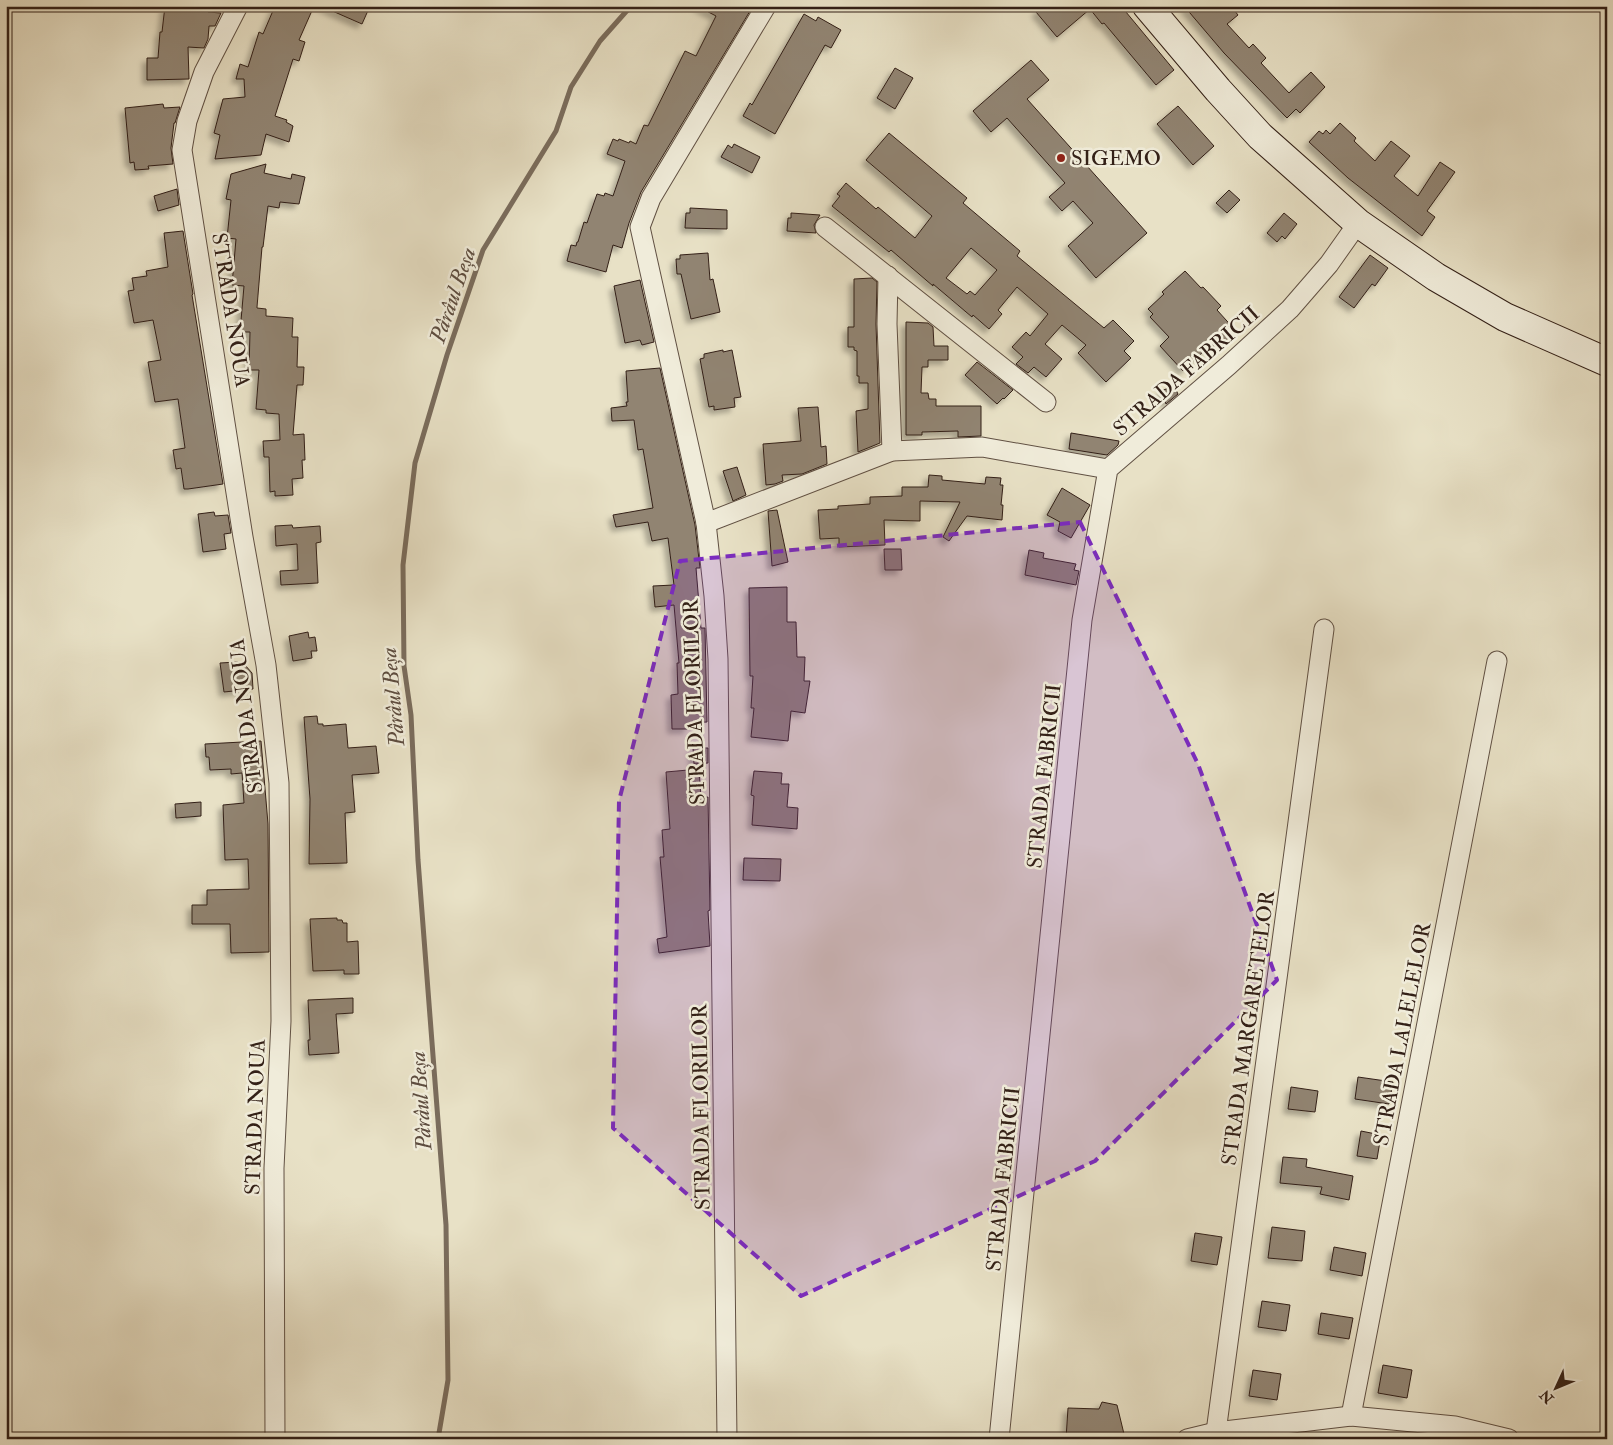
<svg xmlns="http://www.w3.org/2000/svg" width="1613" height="1445" font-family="'IM FELL Double Pica',serif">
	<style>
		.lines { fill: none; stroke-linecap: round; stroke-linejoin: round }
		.stream { stroke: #7a6c5c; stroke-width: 5 }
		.building { fill: #918472; stroke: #332017; fill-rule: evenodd; filter: url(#shadow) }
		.minor-casing { stroke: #605043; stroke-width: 21 }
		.secondary-casing { stroke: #332017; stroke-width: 30 }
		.minor { stroke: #f0ecda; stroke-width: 19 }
		.secondary { stroke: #f0ecda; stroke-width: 28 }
		.marked { fill: #7b2cbf; fill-opacity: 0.2; stroke: #7b2cbf; stroke-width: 4; stroke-dasharray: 10 6; stroke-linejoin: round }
		.poi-dot { fill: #8f2418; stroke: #f0ecda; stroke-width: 2 }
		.labels { text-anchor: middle; stroke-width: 5; stroke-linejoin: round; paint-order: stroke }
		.poi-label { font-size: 21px; fill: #332017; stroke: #f0ecda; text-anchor: start }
		.street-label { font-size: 21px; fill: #332017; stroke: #f0ecda }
		.water-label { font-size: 22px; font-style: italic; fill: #5d4c3f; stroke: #f0ecda }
	</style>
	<defs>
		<filter id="shadow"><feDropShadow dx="-4.5" dy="4.5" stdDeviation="2.5" flood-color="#0004"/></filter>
	</defs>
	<rect width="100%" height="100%" fill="#e8e1c6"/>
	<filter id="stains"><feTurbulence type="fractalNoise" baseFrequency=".004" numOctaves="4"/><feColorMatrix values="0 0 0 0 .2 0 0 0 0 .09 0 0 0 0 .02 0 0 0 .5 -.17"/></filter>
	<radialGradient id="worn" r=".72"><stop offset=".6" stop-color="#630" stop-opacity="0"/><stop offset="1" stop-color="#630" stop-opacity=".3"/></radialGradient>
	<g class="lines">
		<polyline class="stream" points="438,1439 448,1380 446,1225 418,860 411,715 404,666 403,565 415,463 447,355 483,250 556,131 571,87 600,41 631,6"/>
	</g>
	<g class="building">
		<polygon points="165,6 209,8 208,12 221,13 215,26 209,26 208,39 204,48 188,47 189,79 147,80 147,58 158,58 160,32 162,32"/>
		<polygon points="275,6 314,6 299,40 305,42 299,61 293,59 275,116 287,120 286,122 293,126 289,142 266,134 261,155 215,159 220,135 214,133 223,99 245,97 244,79 236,79 240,64 248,67 259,32 263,34"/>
		<polygon points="321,6 370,6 362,24"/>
		<polygon points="697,6 753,6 641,192 629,223 622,248 613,245 606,272 567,261 571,245 576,246 577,242 578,242 584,222 587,223 597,194 604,196 605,193 613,196 625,161 607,154 613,139 618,141 619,139 629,143 630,141 636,144 644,125 648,126 685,51 696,56 716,16"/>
		<polygon points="1043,6 1121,6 1174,70 1156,85 1104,23 1102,24 1090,9 1057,37 1036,12"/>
		<polygon points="1184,6 1231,6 1238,15 1227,24 1249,48 1253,44 1266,58 1261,63 1289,93 1311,72 1325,87 1300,113 1296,109 1287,118 1224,53"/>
		<polygon points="804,14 816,21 818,17 841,30 831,48 825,45 775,134 743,116 750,103 752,105"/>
		<polygon points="1031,60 1049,80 1027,99 1147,233 1096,278 1068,246 1093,223 1073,201 1062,211 1049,197 1065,183 1007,118 991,132 973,111"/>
		<polygon points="895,68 913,78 895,109 877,98"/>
		<polygon points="163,104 164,108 180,107 175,123 174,123 171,148 173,164 148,166 149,169 135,170 134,162 130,163 125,108"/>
		<polygon points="1178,106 1214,146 1193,165 1157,124"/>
		<polygon points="1340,123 1356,138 1354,141 1375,161 1391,141 1410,156 1394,176 1418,196 1440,162 1455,172 1427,211 1435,217 1422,236 1348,178 1309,142 1319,131 1323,134 1326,130 1330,134"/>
		<path d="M889,133l78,65 -4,5 57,48 -3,5 87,72 9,-8 21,21 -10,10 7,7 -25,24 -28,-29 8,-8 -24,-20 -17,19 17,15 -16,18 -12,-10 -6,6 -12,-9 7,-7 -11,-10 14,-15 4,4 18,-22 -31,-27 -19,23 4,4 -13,15 -16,-14 -1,2 -39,-33v2l-42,-36 -2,2 -57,-46 8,-10 -3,-2 9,-11 30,26 2,-2 37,31 17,-22 -66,-56zM971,248l26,22 -22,25 -5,-4 -3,3 -21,-16z"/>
		<polygon points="734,144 760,157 752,173 721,157 728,145 732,148"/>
		<polygon points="266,164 264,173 291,179 292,174 305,177 299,204 280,202 279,208 268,206 263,247 262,247 257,307 257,308 266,309 266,316 293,318 292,337 298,337 297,367 304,367 303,385 297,385 293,435 304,434 305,460 302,460 303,478 292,479 293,495 275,496 275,491 270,492 269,457 264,457 263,441 280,440 279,414 266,413 266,410 256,409 259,370 249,370 250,332 240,332 244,286 232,285 236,239 227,238 231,200 226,199 231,174"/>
		<polygon points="177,189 179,205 158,211 154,196"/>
		<polygon points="1229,190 1240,200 1227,213 1216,203"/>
		<polygon points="690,208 727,210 727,229 685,228 686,213 690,213"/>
		<polygon points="791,213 820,215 814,225 816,233 787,231 788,218 791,218"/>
		<polygon points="1284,213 1297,224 1285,239 1282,236 1277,242 1267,233"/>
		<polygon points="183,231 193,294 192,295 223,484 188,489 184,489 181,468 176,469 173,450 185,448 178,399 155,402 148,362 161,360 153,320 134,323 128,291 134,290 132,278 147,276 146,271 168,267 164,233"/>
		<polygon points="708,253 710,280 713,279 720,312 691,319 681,274 677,274 676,259 680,259 680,255"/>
		<polygon points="1370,255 1388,268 1375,286 1372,284 1354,308 1339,297"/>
		<polygon points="1185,271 1201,288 1203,287 1221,306 1217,310 1236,331 1214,351 1209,346 1183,371 1160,346 1169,337 1150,317 1153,314 1148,309 1164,294 1162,292"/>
		<polygon points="872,278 877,282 876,324 880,443 858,452 856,411 868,409 868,383 859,383 859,376 857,376 857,351 854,350 854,347 848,347 848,327 854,327 854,279"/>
		<polygon points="640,280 654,342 642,345 640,340 625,343 614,286"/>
		<polygon points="906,322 928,323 933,327 934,346 948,346 948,360 928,360 928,367 922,367 921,393 928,393 929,399 936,399 936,406 981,406 981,436 958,437 958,431 922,432 922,435 906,435"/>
		<polygon points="723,350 723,352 732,350 741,397 734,398 735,407 714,410 714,406 709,407 700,359 704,358 704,354"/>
		<polygon points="977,362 1013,390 1004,399 1003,398 997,404 965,375"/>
		<polygon points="660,368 695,525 700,568 696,568 701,628 705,628 707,722 688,723 688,729 672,729 671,695 678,694 677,663 679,663 674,605 655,607 653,586 674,585 668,538 652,541 648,522 616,527 613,515 653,508 643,449 638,450 634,420 612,421 611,408 627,406 626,402 628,402 626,371"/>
		<polygon points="1174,386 1178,394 1166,404 1161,391"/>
		<polygon points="818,407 821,447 826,446 827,464 802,474 782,475 783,481 775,484 766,485 763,444 801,441 798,408"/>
		<polygon points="1071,433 1119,441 1118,445 1107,455 1069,449"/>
		<polygon points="737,467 746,495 733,501 723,471"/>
		<polygon points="929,475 942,476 942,480 985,484 986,477 1001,478 1000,485 1003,485 1001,505 1003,505 1002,520 967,516 949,541 943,537 960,502 920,501 920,521 884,520 885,545 839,547 839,538 820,539 818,510 838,509 838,506 870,504 870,497 902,496 902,487 928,487"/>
		<polygon points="1062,488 1090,505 1071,538 1058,531 1060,522 1047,515"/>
		<polygon points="777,510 788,562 772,566 768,511"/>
		<polygon points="214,512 215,516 228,515 231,533 224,534 226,549 203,552 198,514"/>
		<polygon points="292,525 293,528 320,526 321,542 316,543 318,583 281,585 280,571 298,570 297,544 276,546 275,526"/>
		<polygon points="884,549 901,549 902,570 885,570"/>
		<polygon points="1029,550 1044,553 1043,558 1076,564 1074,570 1079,571 1076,585 1025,575"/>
		<polygon points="787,587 787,622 796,622 797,657 805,657 804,681 810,681 805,713 791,711 788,741 751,737 754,708 751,708 753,676 750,676 749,588"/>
		<polygon points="308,632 309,638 315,637 317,651 311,651 312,658 293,661 289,636"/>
		<polygon points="237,662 245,665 252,673 253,689 224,692 220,663"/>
		<polygon points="317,716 318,724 323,724 323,726 346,724 348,748 376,746 379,773 352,775 355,812 345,813 347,863 309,864 310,799 304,717"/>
		<polygon points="261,741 268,824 269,952 231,953 230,924 192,924 192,905 207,905 207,890 249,889 248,859 225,860 223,805 244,803 242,773 231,774 231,769 210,770 209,757 206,757 205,744"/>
		<polygon points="693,748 708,748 708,763 694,764"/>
		<polygon points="699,769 701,798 708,797 710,910 708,911 710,946 659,953 657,939 667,937 660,857 664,857 662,830 670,829 666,772"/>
		<polygon points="754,771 782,773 781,784 789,784 787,807 798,808 797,829 752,825 754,796 751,795"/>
		<polygon points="201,802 201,816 176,818 175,804"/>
		<polygon points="744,858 781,859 780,881 743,880"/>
		<polygon points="337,918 337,920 342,920 343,923 347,923 347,942 358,941 359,974 344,974 344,970 313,971 310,919"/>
		<polygon points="353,998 353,1013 336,1014 339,1053 309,1055 308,1040 310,1040 308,1000"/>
		<polygon points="1358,1077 1393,1082 1389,1104 1355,1099"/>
		<polygon points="1291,1087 1318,1091 1315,1112 1288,1109"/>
		<polygon points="1361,1131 1381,1135 1377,1159 1357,1156"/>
		<polygon points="1283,1157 1307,1159 1306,1167 1353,1176 1349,1200 1320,1194 1322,1187 1280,1183"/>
		<polygon points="1272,1227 1305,1231 1302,1261 1268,1258"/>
		<polygon points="1195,1233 1222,1237 1217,1265 1191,1261"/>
		<polygon points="1334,1247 1366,1253 1362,1276 1330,1270"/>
		<polygon points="1262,1301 1290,1305 1286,1331 1258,1327"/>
		<polygon points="1321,1313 1353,1318 1349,1339 1318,1334"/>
		<polygon points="1383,1365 1412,1370 1407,1398 1378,1393"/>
		<polygon points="1253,1370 1281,1374 1277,1400 1249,1396"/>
		<polygon points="1102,1402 1117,1405 1124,1434 1105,1439 1066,1439 1068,1408 1099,1409"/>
	</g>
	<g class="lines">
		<g class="minor-casing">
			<g id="minor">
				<polyline points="238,6 204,72 187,121 182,150 243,537 266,665 279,783 281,1021 274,1168 275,1439"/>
				<polyline points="825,227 1046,402"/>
				<polyline points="888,276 887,324 892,451"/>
				<polyline points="706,523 892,451 982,447 1108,469"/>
				<polyline points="1351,1416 1497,661"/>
				<polyline points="1216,1432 1324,629"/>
				<polyline points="727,1439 718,659 714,596 706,523 640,227 651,198 766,6"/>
				<polyline points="999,1439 1082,620 1108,469 1229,365 1290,309 1329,264 1358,223"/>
				<polyline points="1187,1439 1216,1432 1351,1416 1455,1426 1509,1439"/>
			</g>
		</g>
		<g class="secondary-casing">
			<polyline id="secondary" points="1147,6 1218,90 1260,136 1358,223 1436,277 1505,317 1607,362"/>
		</g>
		<use href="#minor" class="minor"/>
		<use href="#secondary" class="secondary"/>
	</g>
	<path class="marked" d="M1080,522l118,242 79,216 -182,181 -294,135 -188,-168 6,-327 61,-240z"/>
	<circle class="poi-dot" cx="1061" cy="158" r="5"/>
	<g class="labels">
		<g class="poi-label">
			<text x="1071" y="165">SIGEMO</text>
		</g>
		<g class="street-label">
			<text transform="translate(231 310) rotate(81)" y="7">STRADA NOUA</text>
			<text transform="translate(1186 371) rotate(-41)" y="7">STRADA FABRICII</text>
			<text transform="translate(694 702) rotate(-92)" y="7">STRADA FLORILOR</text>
			<text transform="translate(246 716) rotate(-97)" y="7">STRADA NOUA</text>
			<text transform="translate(1044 776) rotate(-84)" y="7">STRADA FABRICII</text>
			<text transform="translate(1248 1028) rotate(-82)" y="7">STRADA MARGARETELOR</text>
			<text transform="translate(1402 1034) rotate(-79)" y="7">STRADA LALELELOR</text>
			<text transform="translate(701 1107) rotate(-91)" y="7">STRADA FLORILOR</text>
			<text transform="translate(255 1117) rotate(-88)" y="7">STRADA NOUA</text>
			<text transform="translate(1003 1179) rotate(-84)" y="7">STRADA FABRICII</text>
		</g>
		<g class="water-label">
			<text transform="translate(452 295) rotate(-71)" y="8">Pârâul Beșa</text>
			<text transform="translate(392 697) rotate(-95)" y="8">Pârâul Beșa</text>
			<text transform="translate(420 1101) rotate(-94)" y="8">Pârâul Beșa</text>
		</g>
	</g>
	<rect width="1613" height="1445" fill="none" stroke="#e8e1c6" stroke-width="25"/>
	<rect x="8" y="8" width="1598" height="1430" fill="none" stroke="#332017" stroke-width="2.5"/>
	<rect x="12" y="12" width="1588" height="1420" fill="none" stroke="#332017"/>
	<g transform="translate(1556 1388) rotate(226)" stroke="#f0ecda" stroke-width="4" paint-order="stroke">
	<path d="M0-4L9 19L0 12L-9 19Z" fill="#332017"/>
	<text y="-8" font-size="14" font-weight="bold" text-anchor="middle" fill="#332017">N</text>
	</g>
	<rect width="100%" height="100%" filter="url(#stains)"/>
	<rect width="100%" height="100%" fill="url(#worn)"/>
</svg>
